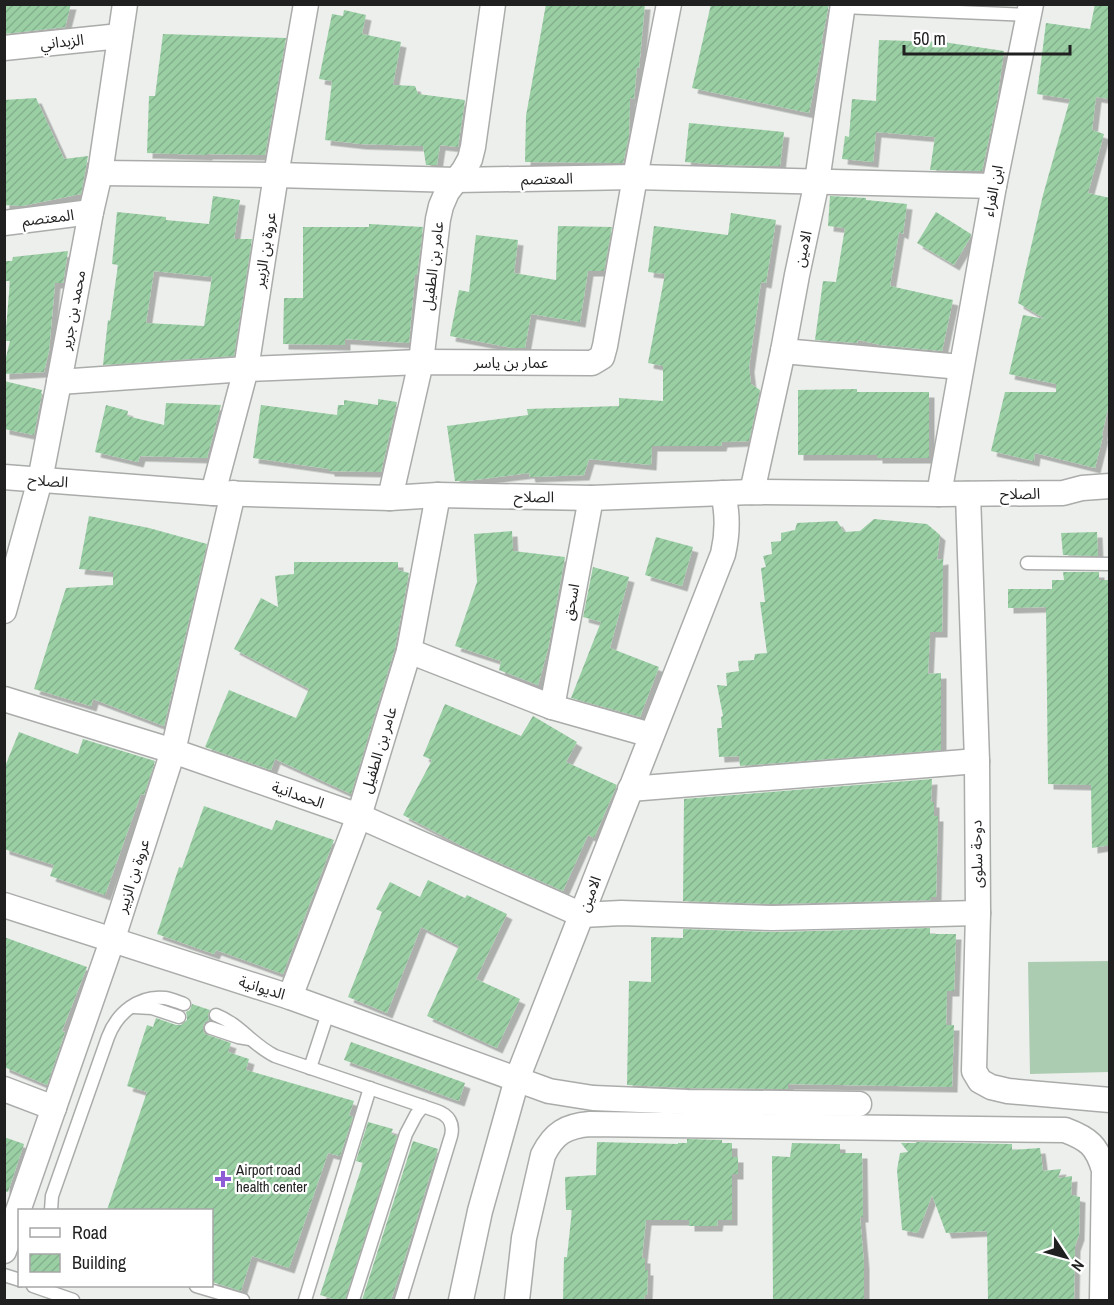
<svg xmlns="http://www.w3.org/2000/svg" width="1114" height="1305" font-family="'Archivo Narrow','Noto Sans Arabic',sans-serif">
	<style>
		.pitch { fill: #acccb1 }
		.building { fill: url(#building-hatch); fill-rule: evenodd; filter: url(#shadow) }
		.lines { fill: none; stroke-linecap: round; stroke-linejoin: round }
		.lane-casing { stroke: #aaacaa; stroke-width: 15 }
		.street-casing { stroke: #aaacaa; stroke-width: 27 }
		.lane { stroke: #fff; stroke-width: 12 }
		.street { stroke: #fff; stroke-width: 24 }
		.poi-dot { fill: #8e5dd6; stroke: #fff; stroke-width: 2 }
		.labels { text-anchor: middle; stroke-width: 4.5; stroke-linejoin: round; paint-order: stroke }
		.street-label { font-size: 15px; fill: #1f201f; stroke: #fff }
		.poi-label { font-size: 15px; fill: #1f201f; stroke: #fff; text-anchor: start }
	</style>
	<defs>
		<pattern id="building-hatch" width="6" height="6" patternUnits="userSpaceOnUse" patternTransform="scale(1.5)"><rect width="6" height="6" fill="#9acfa4"/><path d="M-1 1l2-2M0 6l6-6M5 7l2-2" fill="none" stroke="#84b18d"/></pattern>
		<filter id="shadow"><feDropShadow dx="5.5" dy="5.5" stdDeviation="0" flood-color="#0004"/></filter>
	</defs>
	<rect width="100%" height="100%" fill="#ecefec"/>
	<polygon class="pitch" points="1109,961 1109,1072 1030,1074 1028,962"/>
	<g class="building">
		<polygon points="4,4 71,4 65,27 4,34"/>
		<polygon points="546,4 645,4 639,68 637,67 634,99 630,98 629,136 623,163 525,162 526,116"/>
		<polygon points="711,4 829,4 821,44 823,44 822,48 809,113 692,88"/>
		<polygon points="1095,4 1110,4 1110,99 1096,97 1092,130 1104,134 1088,193 1110,198 1110,399 1102,435 1103,436 1095,468 1035,453 1034,461 991,451 1005,392 1056,392 1056,384 1009,374 1023,315 1045,319 1018,303 1043,195 1070,99 1037,94 1046,23 1090,29"/>
		<polygon points="344,10 366,15 362,34 401,42 393,85 415,86 418,94 465,100 458,147 440,145 437,165 426,165 423,146 361,144 325,140 332,81 319,79 332,14 343,16"/>
		<polygon points="163,34 286,38 265,155 207,154 207,155 147,153 149,96 155,96"/>
		<polygon points="879,40 943,42 1004,51 997,101 982,171 930,170 935,137 876,132 873,162 842,159 845,136 849,137 852,99 876,101"/>
		<polygon points="36,98 64,159 88,156 81,194 22,206 4,205 4,100"/>
		<polygon points="689,123 784,132 780,166 723,165 685,162"/>
		<path d="M213,196l27,4 -6,39h18l-18,117 -131,9 5,-45 2,1 8,-56 -6,-1 5,-52 49,5v3l43,4zM154,271l58,6 -8,49 -58,-3z"/>
		<polygon points="830,196 866,198 866,200 907,204 903,234 899,232 890,286 953,300 942,351 881,345 858,340 857,343 815,340 823,281 836,282 845,228 828,226"/>
		<polygon points="936,212 971,234 970,238 954,265 917,243"/>
		<polygon points="731,213 776,220 766,283 761,282 749,367 751,384 760,390 749,441 722,442 721,446 652,446 651,465 589,459 584,475 530,477 529,473 466,481 455,481 447,426 528,415 527,409 619,406 619,398 663,401 663,366 648,363 665,274 648,272 654,226 728,235"/>
		<polygon points="369,224 423,227 417,275 415,275 409,343 345,339 345,345 283,344 284,298 303,298 303,227 369,227"/>
		<polygon points="558,226 612,227 604,271 588,271 580,322 531,314 525,348 512,348 450,336 459,290 469,292 476,235 518,240 514,273 556,280"/>
		<polygon points="68,251 63,283 55,283 49,351 44,372 4,374 4,365 10,341 5,341 10,281 4,281 4,261 12,261 13,257"/>
		<polygon points="4,381 42,390 41,393 42,393 34,435 4,429"/>
		<polygon points="857,389 857,392 929,392 929,458 877,458 877,455 798,455 798,390"/>
		<polygon points="378,399 397,402 381,472 329,471 329,469 253,458 261,405 337,415 338,405 344,405 344,400 378,405"/>
		<polygon points="166,403 221,405 207,458 140,456 138,462 95,452 106,405 128,411 127,416 164,425"/>
		<polygon points="89,516 149,528 207,544 164,726 93,699 91,706 34,689 66,588 113,585 113,572 79,569"/>
		<polygon points="874,519 927,524 940,535 937,560 943,559 942,632 930,632 928,674 941,673 941,750 740,766 739,756 719,757 717,728 722,728 721,717 723,716 717,685 727,686 726,673 739,671 738,661 754,660 755,654 767,653 760,602 765,602 761,568 766,567 763,556 772,554 771,542 781,541 781,533 795,530 797,523 837,521 844,532 860,531"/>
		<polygon points="512,531 513,551 565,557 548,649 538,685 499,670 501,661 455,646 477,582 474,534"/>
		<polygon points="1097,532 1098,556 1063,555 1061,533"/>
		<polygon points="656,537 693,547 682,586 645,575"/>
		<polygon points="294,562 398,562 398,570 409,573 395,648 351,794 275,759 271,770 205,747 229,690 296,718 309,689 234,649 261,598 278,607 275,576 294,574"/>
		<polygon points="593,567 629,577 610,648 659,667 640,717 571,698 601,622 583,617"/>
		<polygon points="1063,572 1099,572 1099,580 1110,580 1110,845 1092,848 1091,785 1048,784 1046,607 1008,608 1008,589 1052,589 1052,580 1064,580"/>
		<polygon points="445,704 521,736 533,716 577,742 566,762 617,785 594,838 588,835 563,891 464,847 403,815 432,760 423,756"/>
		<polygon points="19,732 78,754 83,739 155,761 144,795 141,794 105,895 50,876 54,865 4,849 4,769"/>
		<polygon points="932,779 931,802 934,802 934,816 938,816 936,897 931,897 931,900 773,904 683,901 684,799"/>
		<polygon points="204,806 272,830 276,820 334,840 283,974 216,950 214,954 157,934 179,867 182,868"/>
		<polygon points="428,880 465,898 467,895 507,914 476,979 520,999 497,1048 427,1016 459,946 421,927 387,1013 348,997 382,912 376,909 390,882 420,897"/>
		<polygon points="930,928 930,934 956,934 954,991 947,991 946,1025 954,1025 952,1087 788,1084 788,1089 687,1088 627,1085 629,981 651,982 651,937 683,938 683,929 773,932"/>
		<polygon points="4,937 87,967 62,1031 65,1032 47,1085 4,1067"/>
		<polygon points="192,1004 210,1010 208,1015 209,1020 205,1022 203,1026 203,1030 205,1034 231,1043 228,1052 249,1059 246,1070 354,1101 349,1115 353,1117 340,1156 328,1153 289,1268 252,1256 241,1291 212,1282 212,1210 107,1210 147,1092 127,1086 147,1025 153,1027 156,1018 176,1025 181,1025 187,1020 187,1016 186,1012 190,1010"/>
		<polygon points="351,1042 465,1083 459,1101 344,1060"/>
		<polygon points="368,1122 393,1129 391,1134 397,1136 345,1300 337,1300 320,1295 363,1163 356,1161"/>
		<polygon points="4,1137 24,1144 8,1192 4,1191"/>
		<polygon points="687,1139 722,1140 722,1143 732,1143 732,1157 738,1157 738,1174 732,1174 732,1220 718,1220 717,1226 689,1226 689,1220 646,1220 642,1258 645,1258 645,1270 648,1270 647,1295 645,1295 644,1300 563,1300 564,1257 567,1257 572,1210 566,1210 565,1177 596,1175 597,1142 678,1144 678,1143 687,1143"/>
		<polygon points="413,1141 438,1149 404,1261 391,1300 362,1300"/>
		<polygon points="916,1142 1012,1144 1012,1150 1040,1148 1043,1171 1061,1169 1058,1178 1072,1176 1071,1195 1080,1197 1079,1235 1075,1246 1074,1300 988,1300 987,1231 946,1233 932,1195 918,1233 902,1230 897,1170 900,1153 908,1152 901,1143 916,1143"/>
		<polygon points="792,1143 840,1144 840,1153 862,1153 863,1217 860,1217 864,1264 864,1300 773,1300 772,1156 790,1157"/>
	</g>
	<g class="lines">
		<g class="lane-casing">
			<g id="lane">
				<polyline points="842,7 1029,15"/>
				<polyline points="1027,563 1110,564"/>
				<polyline points="134,1007 152,1008 179,1017"/>
				<path d="M216,1015c25,10 35,29 59,41l162,55c12,4 17,13 14,25l-50,164"/>
				<polyline points="211,1028 238,1037 250,1039"/>
				<polyline points="310,1068 329,1010"/>
				<path d="M51,1210l1,-14 56,-159c9,-24 31,-42 57,-39 6,1 13,4 19,6"/>
				<polyline points="4,1275 20,1280"/>
				<polyline points="33,1286 73,1300"/>
				<polyline points="196,1286 243,1300"/>
				<polyline points="305,1300 370,1088"/>
				<polyline points="353,1300 406,1134 416,1115 423,1106"/>
			</g>
		</g>
		<g class="street-casing">
			<g id="street">
				<polyline points="4,48 120,36"/>
				<polyline points="100,173 276,175 456,180 635,177 994,186"/>
				<polyline points="4,223 91,212"/>
				<polyline points="783,351 961,367"/>
				<polyline points="59,382 246,369 421,362 592,363 602,357 605,346 635,177 669,4"/>
				<polyline points="4,477 213,493 390,498 438,495 591,498 752,492 939,494 1063,493 1082,488 1110,486"/>
				<polyline points="752,492 783,351 797,275 817,181 843,4"/>
				<polyline points="213,493 246,369 276,175 306,4"/>
				<polyline points="939,494 994,186 1031,4"/>
				<polyline points="968,494 977,761 978,913 974,1071 980,1081 991,1087 1008,1091 1110,1100"/>
				<polyline points="390,498 421,362 438,219 441,206 447,192 464,170 470,159 473,147 493,4"/>
				<polyline points="4,611 40,480 59,382 91,212 100,173 125,4"/>
				<polyline points="409,651 552,707 651,735"/>
				<polyline points="4,699 173,751 359,816 582,915 621,913 773,918 978,913"/>
				<polyline points="552,707 591,498"/>
				<polyline points="630,789 977,761"/>
				<polyline points="4,905 290,997 549,1091 593,1098 687,1102 859,1104"/>
				<polyline points="290,997 359,816 409,651 438,495"/>
				<polyline points="4,1089 54,1108"/>
				<polyline points="4,1251 112,941 173,751 233,493"/>
				<path d="M461,1300l19,-89 37,-132 206,-525c5,-21 5,-40 0,-61"/>
				<path d="M517,1300l7,-62 19,-83c11,-22 23,-29 47,-31l475,6c24,9 32,16 39,40l-2,130"/>
			</g>
		</g>
		<use href="#lane" class="lane"/>
		<use href="#street" class="street"/>
	</g>
	<path class="poi-dot" d="M220 1170h6v6h6v6h-6v6h-6v-6h-6v-6h6z"/>
	<g class="labels">
		<g class="street-label">
			<text transform="translate(62 42) rotate(-6)" y="5">الزبداني</text>
			<text transform="translate(547 179) rotate(-1)" y="5">المعتصم</text>
			<text transform="translate(993 191) rotate(-79)" y="5">ابن الفراء</text>
			<text transform="translate(48 218) rotate(-7)" y="5">المعتصم</text>
			<text transform="translate(803 249) rotate(-78)" y="5">الامين</text>
			<text transform="translate(265 250) rotate(-81)" y="5">عروة بن الزبير</text>
			<text transform="translate(433 266) rotate(-83)" y="5">عامر بن الطفيل</text>
			<text transform="translate(73 310) rotate(-79)" y="5">محمد بن جرير</text>
			<text x="511" y="368">عمار بن ياسر</text>
			<text transform="translate(48 481) rotate(4)" y="5">الصلاح</text>
			<text transform="translate(1020 494) rotate(-1)" y="5">الصلاح</text>
			<text transform="translate(534 497) rotate(1)" y="5">الصلاح</text>
			<text transform="translate(571 602) rotate(-79)" y="5">اسحق</text>
			<text transform="translate(379 750) rotate(-73)" y="5">عامر بن الطفيل</text>
			<text transform="translate(298 795) rotate(19)" y="5">الحمدانية</text>
			<text transform="translate(977 854) rotate(-91)" y="5">دوحة سلوى</text>
			<text transform="translate(133 876) rotate(-72)" y="5">عروة بن الزبير</text>
			<text transform="translate(590 894) rotate(-69)" y="5">الامين</text>
			<text transform="translate(262 988) rotate(17)" y="5">الديوانية</text>
		</g>
		<g class="poi-label">
			<text x="236" y="1175">Airport road<tspan x="236" dy="17">health center</tspan></text>
		</g>
	</g>
	<rect width="1114" height="1305" fill="none" stroke="#1f201f" stroke-width="12"/>
	<rect x="18" y="1209" width="195" height="78" fill="#ffffff" stroke="#a5a6a5" stroke-width="1.5"/>
	<rect x="30" y="1228" width="30" height="9" fill="#ffffff" stroke="#a5a6a5" stroke-width="1.5"/>
	<text x="72" y="1239" font-size="18" fill="#1f201f">Road</text>
	<rect x="30" y="1254" width="30" height="18" fill="url(#building-hatch)" stroke="#a5a6a5" stroke-width="1.5"/>
	<text x="72" y="1269" font-size="18" fill="#1f201f">Building</text>
	<g transform="translate(1066 1257) rotate(126)" stroke="#ffffff" stroke-width="4.5" paint-order="stroke">
	<path d="M0-4.5L10 22L0 15L-10 22Z" fill="#1f201f"/>
	<text y="-9" font-size="16" font-weight="bold" text-anchor="middle" fill="#1f201f">N</text>
	</g>
	<path d="M904 45v9h166v-9" fill="none" stroke="#1f201f" stroke-width="3"/>
	<text x="913" y="45" font-size="18" fill="#1f201f" stroke="#ffffff" stroke-width="4.5" paint-order="stroke">50 m</text>
</svg>
